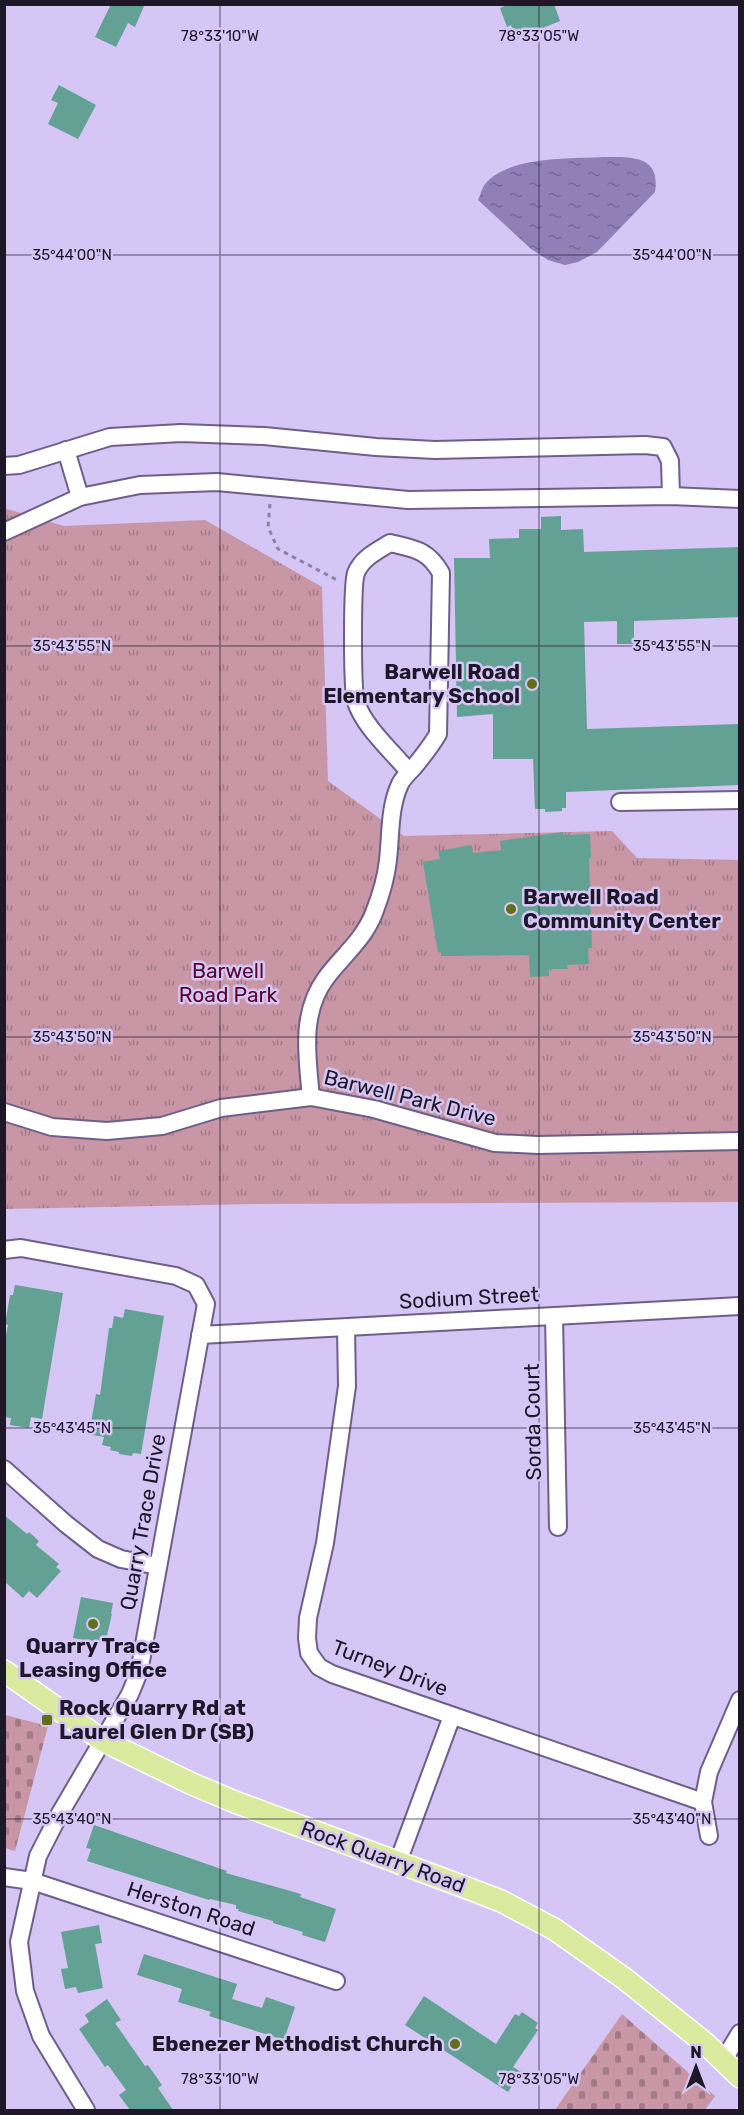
<svg xmlns="http://www.w3.org/2000/svg" width="744" height="2115" font-family="Rubik,sans-serif">
	<style>
		.grass { fill: url(#grass-tufts) }
		.cemetery { fill: url(#cemetery-stones) }
		.water { fill: url(#water-ripples) }
		.building { fill: #63a194 }
		.lines { fill: none; stroke-linecap: round; stroke-linejoin: round }
		.minor-casing { stroke: #6d5f89; stroke-width: 20 }
		.major-casing { stroke: #fff; stroke-width: 24 }
		.path { stroke: #8d81a5; stroke-width: 3; stroke-dasharray: 4.5 4.5; stroke-linecap: butt }
		.minor { stroke: #fff; stroke-width: 16 }
		.major { stroke: #daea9e; stroke-width: 21 }
		.ticks { fill: none; stroke: #1d1728; stroke-width: 1.5; stroke-opacity: 0.45 }
		.poi-dot { fill: #5f6f1a; stroke: #d5c6f6; stroke-width: 2 }
		.labels { text-anchor: middle; stroke-width: 5; stroke-linejoin: round; paint-order: stroke }
		.poi-label { font-size: 21px; font-weight: bold; fill: #1d1728; stroke: #d5c6f6; text-anchor: end }
		.park-label { font-size: 21px; fill: #57052c; stroke: #d5c6f6 }
		.street-label { font-size: 21px; fill: #1d1728; stroke: #d5c6f6 }
		.ticks-label { font-size: 15px; text-anchor: middle; fill: #1d1728; stroke: #d5c6f6; stroke-width: 5; stroke-linejoin: round; paint-order: stroke }
	</style>
	<defs>
		<pattern id="grass-tufts" width="24" height="20" patternUnits="userSpaceOnUse" patternTransform="scale(1.5)"><rect width="24" height="20" fill="#c896a5"/><path d="M3 7l-1-3M5 7V3M7 7l1-3M15 17l-1-3M17 17v-4M19 17l1-3" fill="none" stroke="#a27986"/></pattern>
		<pattern id="cemetery-stones" width="16" height="16" patternUnits="userSpaceOnUse" patternTransform="scale(1.5)"><rect width="16" height="16" fill="#c896a5"/><path d="M2 7V4a2 2 0 0 1 4 0v3zM10 15v-3a2 2 0 0 1 4 0v3z" fill="#a27986"/></pattern>
		<pattern id="water-ripples" width="26" height="14" patternUnits="userSpaceOnUse" patternTransform="scale(1.5)"><rect width="26" height="14" fill="#927fb8"/><path d="M2 4q2-2 4 0t4 0M15 11q2-2 4 0t4 0" fill="none" stroke="#776796"/></pattern>
	</defs>
	<rect width="100%" height="100%" fill="#d5c6f6"/>
	<polygon class="grass" points="4,508 64,526 205,520 322,587 328,781 404,836 612,831 637,858 739,860 739,1202 257,1204 5,1209"/>
	<g class="cemetery">
		<polygon points="5,1715 48,1726 15,1851 5,1848"/>
		<polygon points="622,2014 715,2096 705,2110 555,2110"/>
	</g>
	<path class="water" d="M604,157c27,0 57,-2 51,35l-58,60 -19,10 -13,3 -17,-5 -17,-11 -53,-49c3,-6 4,-13 8,-17 24,-27 84,-24 118,-26z"/>
	<g class="building">
		<polygon points="111,4 145,4 135,27 128,23 116,47 95,37"/>
		<polygon points="509,4 554,4 560,21 516,39 511,25 507,27 500,8"/>
		<polygon points="59,85 96,105 78,139 48,124 58,103 51,100"/>
		<polygon points="561,516 561,530 583,529 584,552 740,547 740,617 634,621 634,644 617,644 617,621 584,622 587,729 740,724 740,785 566,792 566,808 562,808 562,811 545,812 545,809 535,809 533,759 493,759 493,714 457,717 454,558 490,558 489,539 519,538 519,529 541,529 541,517"/>
		<polygon points="563,832 563,835 590,834 591,858 589,858 592,948 588,948 589,964 567,965 568,969 549,969 549,976 530,977 529,955 441,956 441,953 438,952 423,862 440,859 438,851 471,845 473,853 501,850 500,841"/>
		<polygon points="15,1285 63,1293 42,1419 31,1417 29,1428 10,1425 11,1418 4,1417 4,1344 8,1325 5,1324 10,1295 13,1295"/>
		<polygon points="125,1309 164,1316 141,1454 133,1453 132,1456 119,1454 119,1452 110,1450 111,1447 102,1445 104,1437 93,1435 95,1423 91,1423 96,1394 100,1395 109,1328 112,1328 114,1316 123,1318"/>
		<polygon points="4,1515 27,1534 29,1532 39,1541 36,1545 59,1564 56,1567 61,1571 37,1598 29,1591 23,1598 4,1581"/>
		<polygon points="81,1597 113,1603 111,1614 112,1614 105,1644 73,1638"/>
		<polygon points="94,1825 227,1871 226,1873 301,1894 300,1897 336,1909 325,1942 302,1935 303,1932 273,1923 273,1921 238,1911 239,1909 236,1909 236,1905 210,1899 209,1900 87,1861 91,1849 86,1848"/>
		<polygon points="99,1925 102,1943 95,1944 103,1988 78,1993 76,1987 65,1989 61,1969 68,1968 61,1932"/>
		<polygon points="144,1954 237,1984 232,1999 262,2008 266,1997 295,2007 284,2040 209,2016 211,2012 178,2002 182,1989 137,1975"/>
		<polygon points="424,1996 496,2044 515,2014 519,2016 522,2012 538,2023 535,2028 538,2030 513,2067 521,2072 508,2092 405,2025"/>
		<polygon points="107,1999 121,2020 115,2023 145,2066 148,2065 162,2085 158,2088 173,2110 130,2110 119,2095 126,2090 108,2065 105,2067 79,2029 89,2022 85,2015"/>
	</g>
	<g class="lines">
		<g class="minor-casing">
			<g id="minor">
				<polyline points="66,450 80,497"/>
				<polyline points="4,466 19,465 110,437 181,433 264,436 376,447 435,450 645,445 663,447 670,461 671,496"/>
				<polyline points="4,532 80,497 140,485 217,482 408,500 671,496 740,499"/>
				<polyline points="620,802 740,800"/>
				<path d="M311,1097c-4,-41 -11,-84 15,-119 16,-22 37,-37 48,-65 7,-18 12,-34 14,-53 3,-26 1,-52 12,-76 3,-6 9,-12 14,-17 9,-11 17,-21 24,-33l3,-161c-13,-23 -26,-24 -51,-30 -13,8 -28,15 -34,30 -4,11 -4,117 0,129 8,25 37,50 53,70"/>
				<polyline points="4,1112 52,1127 107,1131 162,1126 221,1108 311,1097 374,1109 495,1143 538,1145 740,1141"/>
				<polyline points="4,1250 21,1248 176,1276 196,1285 206,1304 139,1672 130,1694 59,1815 38,1856 19,1942 25,1991 41,2036 86,2110"/>
				<polyline points="554,1316 558,1527"/>
				<polyline points="346,1328 347,1386 325,1543 308,1618 307,1638 309,1653 319,1667 332,1674 703,1802"/>
				<polyline points="200,1335 740,1306"/>
				<polyline points="4,1469 66,1524 98,1549 121,1559 158,1566"/>
				<polyline points="709,1836 703,1802 709,1772 740,1700"/>
				<polyline points="398,1862 452,1716"/>
				<polyline points="4,1877 32,1881 336,1981"/>
				<polyline points="723,2061 740,2033"/>
			</g>
		</g>
		<g class="major-casing">
			<polyline id="major" points="4,1671 102,1740 190,1783 235,1802 467,1888 501,1901 554,1929 625,1979 706,2044 740,2077"/>
		</g>
		<polyline class="path" points="270,504 268,527 278,549 339,581"/>
		<use href="#minor" class="minor"/>
		<use href="#major" class="major"/>
	</g>
	<path class="ticks" d="M220,4v2106M539,4v2106M4,255h736M4,646h736M4,1037h736M4,1428h736M4,1819h736"/>
	<g class="poi-dot">
		<circle cx="532" cy="684" r="6"/>
		<circle cx="511" cy="909" r="6"/>
		<circle cx="93" cy="1624" r="6"/>
		<rect x="41" y="1714" width="12" height="12" rx="3"/>
		<circle cx="455" cy="2044" r="6"/>
	</g>
	<g class="labels">
		<g class="poi-label">
			<text x="520" y="679">Barwell Road<tspan x="520" dy="24">Elementary School</tspan></text>
			<text x="523" y="904" text-anchor="start">Barwell Road<tspan x="523" dy="24">Community Center</tspan></text>
			<text x="93" y="1653" text-anchor="middle">Quarry Trace<tspan x="93" dy="24">Leasing Office</tspan></text>
			<text x="59" y="1715" text-anchor="start">Rock Quarry Rd at<tspan x="59" dy="24">Laurel Glen Dr (SB)</tspan></text>
			<text x="443" y="2051">Ebenezer Methodist Church</text>
		</g>
		<g class="park-label">
			<text x="228" y="978">Barwell<tspan x="228" dy="24">Road Park</tspan></text>
		</g>
		<g class="street-label">
			<text transform="translate(410 1098) rotate(14)" y="7">Barwell Park Drive</text>
			<text transform="translate(469 1298) rotate(-3)" y="7">Sodium Street</text>
			<text transform="translate(533 1422) rotate(-91)" y="7">Sorda Court</text>
			<text transform="translate(143 1522) rotate(-80)" y="7">Quarry Trace Drive</text>
			<text transform="translate(390 1668) rotate(21)" y="7">Turney Drive</text>
			<text transform="translate(383 1857) rotate(20)" y="7">Rock Quarry Road</text>
			<text transform="translate(191 1909) rotate(18)" y="7">Herston Road</text>
		</g>
	</g>
	<g class="ticks-label">
		<text x="220" y="41">78°33'10"W</text>
		<text x="539" y="41">78°33'05"W</text>
		<text x="72" y="260">35°44'00"N</text>
		<text x="672" y="260">35°44'00"N</text>
		<text x="72" y="651">35°43'55"N</text>
		<text x="672" y="651">35°43'55"N</text>
		<text x="72" y="1042">35°43'50"N</text>
		<text x="672" y="1042">35°43'50"N</text>
		<text x="72" y="1433">35°43'45"N</text>
		<text x="672" y="1433">35°43'45"N</text>
		<text x="72" y="1824">35°43'40"N</text>
		<text x="672" y="1824">35°43'40"N</text>
		<text x="220" y="2084">78°33'10"W</text>
		<text x="539" y="2084">78°33'05"W</text>
	</g>
	<rect width="744" height="2115" fill="none" stroke="#1d1728" stroke-width="12"/>
	<g transform="translate(696 2067)" stroke="#d5c6f6" stroke-width="4.5" paint-order="stroke">
	<path d="M0-4.5L10 22L0 15L-10 22Z" fill="#1d1728"/>
	<text y="-9" font-size="16" font-weight="bold" text-anchor="middle" fill="#1d1728">N</text>
	</g>
</svg>
